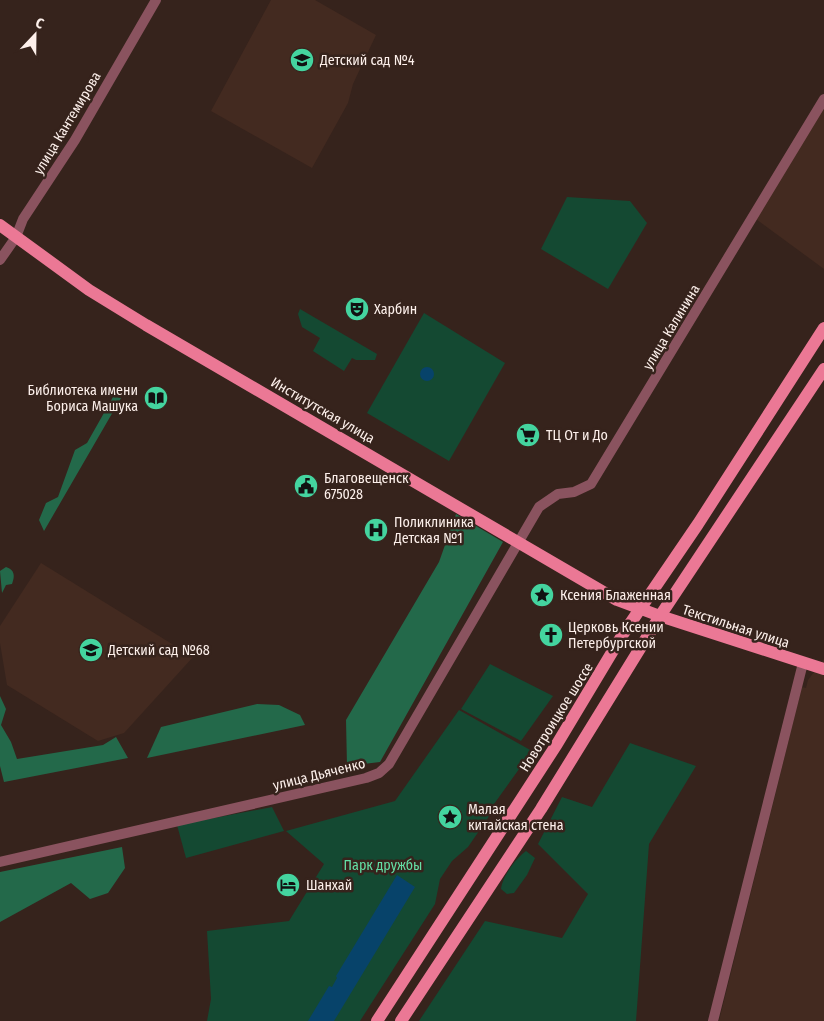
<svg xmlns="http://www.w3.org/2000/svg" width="824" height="1021" font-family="'Fira Sans Condensed',sans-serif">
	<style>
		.built { fill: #432a20 }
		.green { fill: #144932 }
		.forest { fill: #23694a }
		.water { fill: #07436a }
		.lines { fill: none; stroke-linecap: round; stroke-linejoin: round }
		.minor { stroke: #8a535f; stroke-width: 10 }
		.major { stroke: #eb7895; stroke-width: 12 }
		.labels { text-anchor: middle; stroke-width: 5; stroke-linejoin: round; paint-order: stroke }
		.poi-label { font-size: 14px; fill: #fdf0eb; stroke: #36231c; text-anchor: start }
		.street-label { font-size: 14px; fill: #fdf0eb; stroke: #36231c }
		.park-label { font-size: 14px; fill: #64dfa5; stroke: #36231c }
	</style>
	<rect width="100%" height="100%" fill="#36231c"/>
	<g class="built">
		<polygon points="271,0 315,0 376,35 353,84 348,103 312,168 211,111"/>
		<polygon points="824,106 824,269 756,219"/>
		<polygon points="41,563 193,657 124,733 98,741 7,685 0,643 0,626"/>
		<polygon points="824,659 824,1021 719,1021 802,687 806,688 808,680"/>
	</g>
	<g class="green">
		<polygon points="567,197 630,201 647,223 608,289 541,249"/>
		<polygon points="300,309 377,354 375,360 356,360 352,358 344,371 313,351 320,338 302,327 298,314"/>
		<polygon points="424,313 505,363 449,461 367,413"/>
		<polygon points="490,664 553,696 521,741 461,709"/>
		<polygon points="459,710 532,751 494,804 488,818 468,847 452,861 440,879 435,904 360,1021 207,1021 211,999 207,931 289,921 324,864 286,831 395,801"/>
		<polygon points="630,743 696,766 649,844 636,1021 419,1021 485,921 562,938 588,894 538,844 562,797 592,807"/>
		<polygon points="272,807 284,831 186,858 177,825"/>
		<path d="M526,851l9,7 -8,17 -13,18 -7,1 -6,-5c1,-12 15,-31 25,-38z"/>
	</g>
	<g class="forest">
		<polygon points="113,397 121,398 44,531 39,520 46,503 58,497 75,450 87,443"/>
		<polygon points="456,514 503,542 380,762 347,766 346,720 439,562"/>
		<path d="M6,567c9,3 9,9 6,17l-6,1 -4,8 -2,-22z"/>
		<polygon points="0,696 6,709 1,725 11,742 17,759 103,745 116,737 128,758 4,782 0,766"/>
		<polygon points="257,704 279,705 300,715 305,725 147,758 161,727"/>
		<polygon points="122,847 125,868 108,893 90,899 71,883 0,922 0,872"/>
	</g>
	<g class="water">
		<circle cx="427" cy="374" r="7"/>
		<polygon points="397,875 415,887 334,1021 308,1021 329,986 332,987 337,978 336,976"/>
	</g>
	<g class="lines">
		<g class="minor">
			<polyline points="0,260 16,237 23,219 75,140 156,0"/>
			<polyline points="0,862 366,778 379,773 389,764 539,507 558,494 574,492 591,484 824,99"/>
			<polyline points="713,1021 803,663"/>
		</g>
		<g class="major">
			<polyline points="0,225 89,290 146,325 617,600 660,616 824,669"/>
			<polyline points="377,1021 557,744 623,634 698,524 824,328"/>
			<polyline points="401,1021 541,809 660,616 824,369"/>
		</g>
	</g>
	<defs>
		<g id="school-disc" transform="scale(1.25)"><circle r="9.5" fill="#44d49f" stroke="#36231c"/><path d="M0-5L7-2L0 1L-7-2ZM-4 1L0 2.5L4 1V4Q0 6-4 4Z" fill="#111"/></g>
		<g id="theatre-disc" transform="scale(1.25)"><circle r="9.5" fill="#44d49f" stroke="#36231c"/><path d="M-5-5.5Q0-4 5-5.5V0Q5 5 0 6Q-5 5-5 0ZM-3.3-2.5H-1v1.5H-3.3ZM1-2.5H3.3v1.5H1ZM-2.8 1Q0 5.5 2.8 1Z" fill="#111"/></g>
		<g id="library-disc" transform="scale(1.25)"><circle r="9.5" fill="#44d49f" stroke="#36231c"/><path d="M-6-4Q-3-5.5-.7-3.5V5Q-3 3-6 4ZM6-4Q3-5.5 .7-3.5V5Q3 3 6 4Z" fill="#111"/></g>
		<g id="supermarket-disc" transform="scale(1.25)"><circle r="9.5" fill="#44d49f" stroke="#36231c"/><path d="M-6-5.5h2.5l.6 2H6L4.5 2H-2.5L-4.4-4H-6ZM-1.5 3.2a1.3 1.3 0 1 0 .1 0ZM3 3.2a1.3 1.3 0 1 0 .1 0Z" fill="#111"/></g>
		<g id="civic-disc" transform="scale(1.25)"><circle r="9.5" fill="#44d49f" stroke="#36231c"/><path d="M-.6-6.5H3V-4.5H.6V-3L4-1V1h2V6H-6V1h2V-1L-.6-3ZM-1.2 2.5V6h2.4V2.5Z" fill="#111"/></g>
		<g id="hospital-disc" transform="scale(1.25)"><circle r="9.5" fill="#44d49f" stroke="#36231c"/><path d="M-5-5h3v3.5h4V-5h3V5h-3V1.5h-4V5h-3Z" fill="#111"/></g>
		<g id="sight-disc" transform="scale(1.25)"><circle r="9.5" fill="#44d49f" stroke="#36231c"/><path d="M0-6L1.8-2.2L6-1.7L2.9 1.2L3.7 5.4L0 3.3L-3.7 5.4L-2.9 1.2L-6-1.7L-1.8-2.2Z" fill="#111"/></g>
		<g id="church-disc" transform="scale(1.25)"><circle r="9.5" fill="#44d49f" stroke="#36231c"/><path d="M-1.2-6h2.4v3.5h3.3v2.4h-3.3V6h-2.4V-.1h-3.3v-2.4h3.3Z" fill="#111"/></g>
		<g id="hotel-disc" transform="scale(1.25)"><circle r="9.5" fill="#44d49f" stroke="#36231c"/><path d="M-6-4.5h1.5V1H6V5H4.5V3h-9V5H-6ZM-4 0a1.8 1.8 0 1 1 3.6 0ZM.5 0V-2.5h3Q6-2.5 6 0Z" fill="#111"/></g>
	</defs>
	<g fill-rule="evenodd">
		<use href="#school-disc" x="302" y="60"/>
		<use href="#theatre-disc" x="357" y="309"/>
		<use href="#library-disc" x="156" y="398"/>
		<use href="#supermarket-disc" x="528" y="435"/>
		<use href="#civic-disc" x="306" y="486"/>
		<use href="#hospital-disc" x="376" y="530"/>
		<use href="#sight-disc" x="542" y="595"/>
		<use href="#church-disc" x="551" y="635"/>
		<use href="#school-disc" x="91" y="650"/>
		<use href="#sight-disc" x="450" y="817"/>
		<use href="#hotel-disc" x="288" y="885"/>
	</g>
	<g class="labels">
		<g class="poi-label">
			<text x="320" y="65">Детский сад №4</text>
			<text x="374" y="314">Харбин</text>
			<text x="138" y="395" text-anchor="end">Библиотека имени<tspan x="138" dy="16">Бориса Машука</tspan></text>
			<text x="546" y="440">ТЦ От и До</text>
			<text x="324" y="483">Благовещенск<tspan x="324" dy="16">675028</tspan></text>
			<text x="394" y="527">Поликлиника<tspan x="394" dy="16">Детская №1</tspan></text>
			<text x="560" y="600">Ксения Блаженная</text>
			<text x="568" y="632">Церковь Ксении<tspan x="568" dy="16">Петербургской</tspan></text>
			<text x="108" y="655">Детский сад №68</text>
			<text x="468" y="814">Малая<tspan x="468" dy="16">китайская стена</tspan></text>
			<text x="306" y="890">Шанхай</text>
		</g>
		<g class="street-label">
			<text transform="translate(67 123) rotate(-59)" y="5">улица Кантемирова</text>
			<text transform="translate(671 327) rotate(-59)" y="5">улица Калинина</text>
			<text transform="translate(323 410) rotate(30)" y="5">Институтская улица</text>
			<text transform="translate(736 626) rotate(18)" y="5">Текстильная улица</text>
			<text transform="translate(556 717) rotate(-58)" y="5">Новотроицкое шоссе</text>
			<text transform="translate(319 774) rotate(-14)" y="5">улица Дьяченко</text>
		</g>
		<g class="park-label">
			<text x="383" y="870">Парк дружбы</text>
		</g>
	</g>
	<g transform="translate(35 35) rotate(22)" stroke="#36231c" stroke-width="4" paint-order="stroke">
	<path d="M0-4L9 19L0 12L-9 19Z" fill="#fdf0eb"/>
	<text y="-8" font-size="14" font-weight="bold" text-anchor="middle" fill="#fdf0eb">С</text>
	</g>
</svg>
